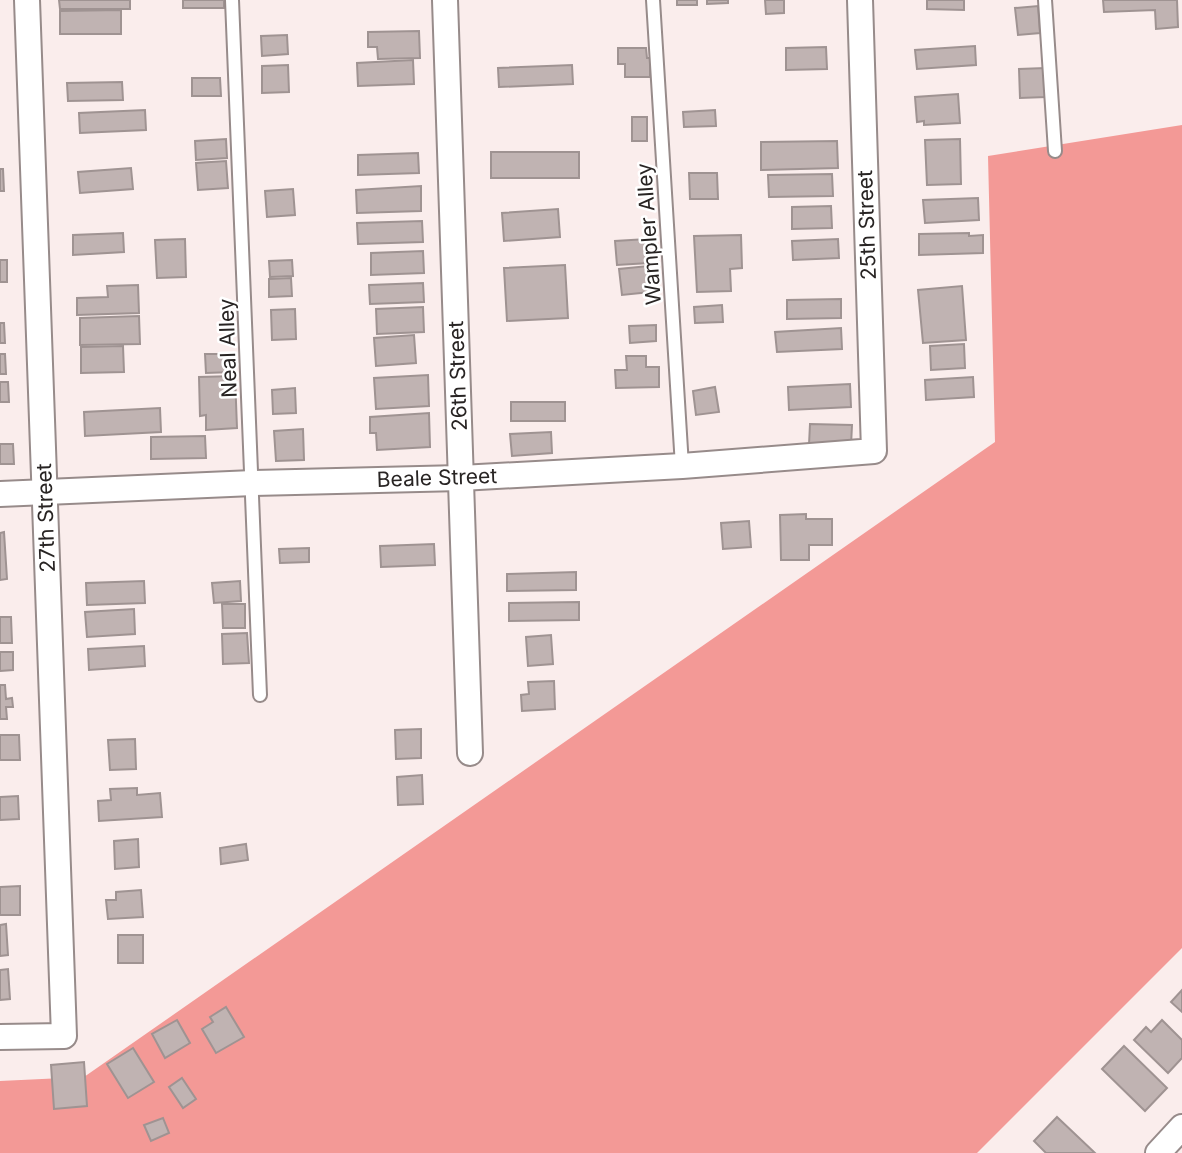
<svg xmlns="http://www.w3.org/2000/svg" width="1182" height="1153" font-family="Inter,sans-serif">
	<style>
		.forest { fill: #f39996 }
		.building { fill: #c0b3b2; stroke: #9f9392; stroke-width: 2 }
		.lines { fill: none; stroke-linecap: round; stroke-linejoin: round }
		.lane-casing { stroke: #978b8a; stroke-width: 16 }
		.street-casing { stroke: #978b8a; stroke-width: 28 }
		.lane { stroke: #fff; stroke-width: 12 }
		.street { stroke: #fff; stroke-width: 24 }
		.labels { text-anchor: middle; stroke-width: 5; stroke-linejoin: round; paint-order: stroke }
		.street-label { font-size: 21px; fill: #282423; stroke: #fff }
	</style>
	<rect width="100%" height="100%" fill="#faedec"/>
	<polygon class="forest" points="1182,125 1182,948 977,1153 0,1153 0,1081 84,1077 995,442 988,156"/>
	<g class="building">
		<polygon points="59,0 130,0 130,9 60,9"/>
		<rect x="183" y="0" width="41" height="8"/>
		<rect x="677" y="0" width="20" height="5"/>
		<polygon points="707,0 728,0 728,3 707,4"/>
		<polygon points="765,0 784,0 784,13 766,14"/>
		<polygon points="927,0 964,0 964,10 927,9"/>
		<polygon points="1103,0 1177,0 1178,27 1156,29 1155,10 1104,12"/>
		<polygon points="1038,6 1040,33 1018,35 1015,8"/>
		<polygon points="121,10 121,34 60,34 60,11"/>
		<polygon points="419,31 420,58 378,59 377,47 368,47 368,32"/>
		<polygon points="287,35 288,54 262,56 261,36"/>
		<polygon points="975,46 976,65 917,69 915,50"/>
		<polygon points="826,47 827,69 786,70 786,48"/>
		<polygon points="618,48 646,48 647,58 650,58 650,77 625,77 625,64 618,64"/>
		<polygon points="413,60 414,84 358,86 357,63"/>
		<polygon points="288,65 289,92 262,93 262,66"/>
		<polygon points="572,65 573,84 499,87 498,68"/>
		<polygon points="1045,68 1046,97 1020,98 1019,69"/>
		<polygon points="192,78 220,78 221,96 192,96"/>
		<polygon points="122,82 123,100 68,101 67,83"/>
		<polygon points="958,94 960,123 924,125 924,121 917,122 915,97"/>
		<polygon points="145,110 146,130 80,133 79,113"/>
		<polygon points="715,110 716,126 684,127 683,112"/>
		<rect x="632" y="117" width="15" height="24"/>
		<polygon points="226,139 227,158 196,160 195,141"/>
		<polygon points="960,139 961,184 927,185 925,140"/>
		<polygon points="837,141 838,168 761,170 761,142"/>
		<rect x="491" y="152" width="88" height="26"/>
		<polygon points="418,153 419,173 358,175 358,155"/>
		<polygon points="226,161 228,188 198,190 196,163"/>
		<polygon points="131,168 133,189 80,193 78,172"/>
		<polygon points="0,169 3,169 4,191 0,191"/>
		<polygon points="689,173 717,173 718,199 690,199"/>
		<polygon points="832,174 833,196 769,197 768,175"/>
		<polygon points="421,186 421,211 357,213 356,190"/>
		<polygon points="293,189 295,215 267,217 265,191"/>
		<polygon points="978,198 979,220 925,223 923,200"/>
		<polygon points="831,206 832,228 792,229 792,207"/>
		<polygon points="558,209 560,237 504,241 502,213"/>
		<polygon points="422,221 423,242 358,244 357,223"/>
		<polygon points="123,233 124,252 73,255 73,235"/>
		<polygon points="969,233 969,236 983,235 983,253 919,255 919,234"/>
		<polygon points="741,235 742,268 730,269 731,291 697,292 694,236"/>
		<polygon points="185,239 186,277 157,278 155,240"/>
		<polygon points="647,239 649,263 617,265 615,241"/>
		<polygon points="838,239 839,258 793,260 792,241"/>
		<polygon points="423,251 424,273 371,275 371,253"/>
		<rect x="0" y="260" width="7" height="22"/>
		<polygon points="292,260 293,276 270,277 269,261"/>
		<polygon points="565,265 568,318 507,321 504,268"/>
		<polygon points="648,266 650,292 622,295 619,269"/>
		<polygon points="291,278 292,296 269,297 269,279"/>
		<polygon points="423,283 424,302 370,304 369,285"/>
		<polygon points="138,285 139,313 77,315 77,298 108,297 107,286"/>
		<polygon points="962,286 966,340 923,343 918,290"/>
		<polygon points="841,299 841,318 787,319 787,300"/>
		<polygon points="722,305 723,322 695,323 694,307"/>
		<polygon points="423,307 424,332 377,334 376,309"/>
		<polygon points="295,309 296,339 272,340 271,310"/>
		<polygon points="139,316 140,344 80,345 80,318"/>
		<polygon points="0,323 4,323 5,343 0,343"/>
		<polygon points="656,325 656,341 630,343 629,326"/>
		<polygon points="841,328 842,349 777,352 775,332"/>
		<polygon points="414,335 416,363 376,366 374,338"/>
		<polygon points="964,344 965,368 931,370 930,346"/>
		<polygon points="123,346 124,372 81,373 81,347"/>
		<polygon points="0,354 5,354 6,374 0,374"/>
		<polygon points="205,354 233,354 233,372 206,373"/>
		<polygon points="626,356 646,356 646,367 659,367 659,387 616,388 615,370 627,370"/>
		<polygon points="428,375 429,406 376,409 374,378"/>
		<polygon points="235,376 237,428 206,430 206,415 200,416 199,377"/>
		<polygon points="973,377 974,397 926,400 925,380"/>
		<polygon points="0,382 8,382 9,402 0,402"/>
		<polygon points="850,384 851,407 789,410 788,387"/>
		<polygon points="715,387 719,412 696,415 693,391"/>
		<polygon points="295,388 296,413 273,414 272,390"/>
		<rect x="511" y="402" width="54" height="19"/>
		<polygon points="160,408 161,432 85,436 84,412"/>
		<polygon points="429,413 430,447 377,450 376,433 370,433 370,417"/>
		<polygon points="810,424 852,425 851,446 809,445"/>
		<polygon points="303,429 304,460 276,461 274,431"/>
		<polygon points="551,432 552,453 512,456 510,434"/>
		<polygon points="205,436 206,458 151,459 151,437"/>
		<polygon points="0,444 13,444 14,464 0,464"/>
		<polygon points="806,514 806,519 832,519 832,545 809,545 809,560 781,560 780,515"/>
		<polygon points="749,521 751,547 723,549 721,523"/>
		<polygon points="4,532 7,579 0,580 0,533"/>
		<polygon points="434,544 435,565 381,567 380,546"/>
		<polygon points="309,548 309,562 280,563 279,549"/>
		<polygon points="576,572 576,590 507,591 507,574"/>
		<polygon points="144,581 145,603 87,605 86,583"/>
		<polygon points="240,581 241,601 214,603 212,583"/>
		<polygon points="579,602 579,620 509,621 509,603"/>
		<polygon points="222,604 245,604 245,628 223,628"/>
		<polygon points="134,609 135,634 87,637 85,612"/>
		<polygon points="0,617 11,617 12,643 0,643"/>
		<polygon points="247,633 249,663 223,664 222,634"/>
		<polygon points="551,635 553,664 528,666 526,637"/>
		<polygon points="144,646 145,666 89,670 88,649"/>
		<polygon points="0,652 13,652 13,670 0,671"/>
		<polygon points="554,681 555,709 522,711 521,695 529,694 528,682"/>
		<polygon points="0,685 5,685 6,699 12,698 13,707 6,707 7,719 0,719"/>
		<polygon points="421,729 421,758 396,759 395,730"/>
		<polygon points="0,735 19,735 20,760 0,760"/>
		<polygon points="135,739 136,769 110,770 108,740"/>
		<polygon points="422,775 423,804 398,805 397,777"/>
		<polygon points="137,788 137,795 160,793 162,817 99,821 98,801 111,800 110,789"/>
		<polygon points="18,796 19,819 0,820 0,797"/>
		<polygon points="138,839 139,867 115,869 114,841"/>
		<polygon points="246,844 248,860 221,864 220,848"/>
		<polygon points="20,886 20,915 0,915 0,887"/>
		<polygon points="141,890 143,917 108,919 106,900 116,900 116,892"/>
		<polygon points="6,924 8,955 0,956 0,925"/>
		<rect x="118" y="935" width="25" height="28"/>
		<polygon points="8,969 10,999 0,1000 0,970"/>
		<polygon points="1182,990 1182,1012 1171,1002"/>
		<polygon points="226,1007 244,1037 216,1053 202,1029 213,1022 210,1017"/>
		<polygon points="177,1020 190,1043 165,1058 152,1034"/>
		<polygon points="1162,1020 1182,1040 1182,1058 1168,1073 1134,1040 1146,1027 1151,1032"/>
		<polygon points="1124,1046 1167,1088 1145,1111 1102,1069"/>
		<polygon points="133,1048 154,1082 128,1098 107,1064"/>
		<polygon points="84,1062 87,1106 54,1109 51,1065"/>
		<polygon points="182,1078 196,1099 183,1108 169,1087"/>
		<polygon points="1057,1117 1095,1153 1046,1153 1034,1141"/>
		<polygon points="163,1118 169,1133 151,1141 144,1125"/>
	</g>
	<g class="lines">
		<g class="lane-casing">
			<g id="lane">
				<polyline points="232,0 260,695"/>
				<polyline points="653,0 682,466"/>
				<polyline points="1045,0 1055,151"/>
			</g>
		</g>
		<g class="street-casing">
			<g id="street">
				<polyline points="445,0 470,753"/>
				<polyline points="0,494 253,483 461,478 682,466 874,451 860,0"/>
				<polyline points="0,1037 64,1036 27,0"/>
				<polyline points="1158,1153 1182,1127"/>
			</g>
		</g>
		<use href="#lane" class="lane"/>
		<use href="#street" class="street"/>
	</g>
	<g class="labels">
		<g class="street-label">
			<text transform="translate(867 225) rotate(-92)" y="7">25th Street</text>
			<text transform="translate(649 234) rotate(-94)" y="7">Wampler Alley</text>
			<text transform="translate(228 348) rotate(-92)" y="7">Neal Alley</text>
			<text transform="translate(458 376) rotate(-92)" y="7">26th Street</text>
			<text transform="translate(437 478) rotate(-2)" y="7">Beale Street</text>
			<text transform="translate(46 518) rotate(-92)" y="7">27th Street</text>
		</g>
	</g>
</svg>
